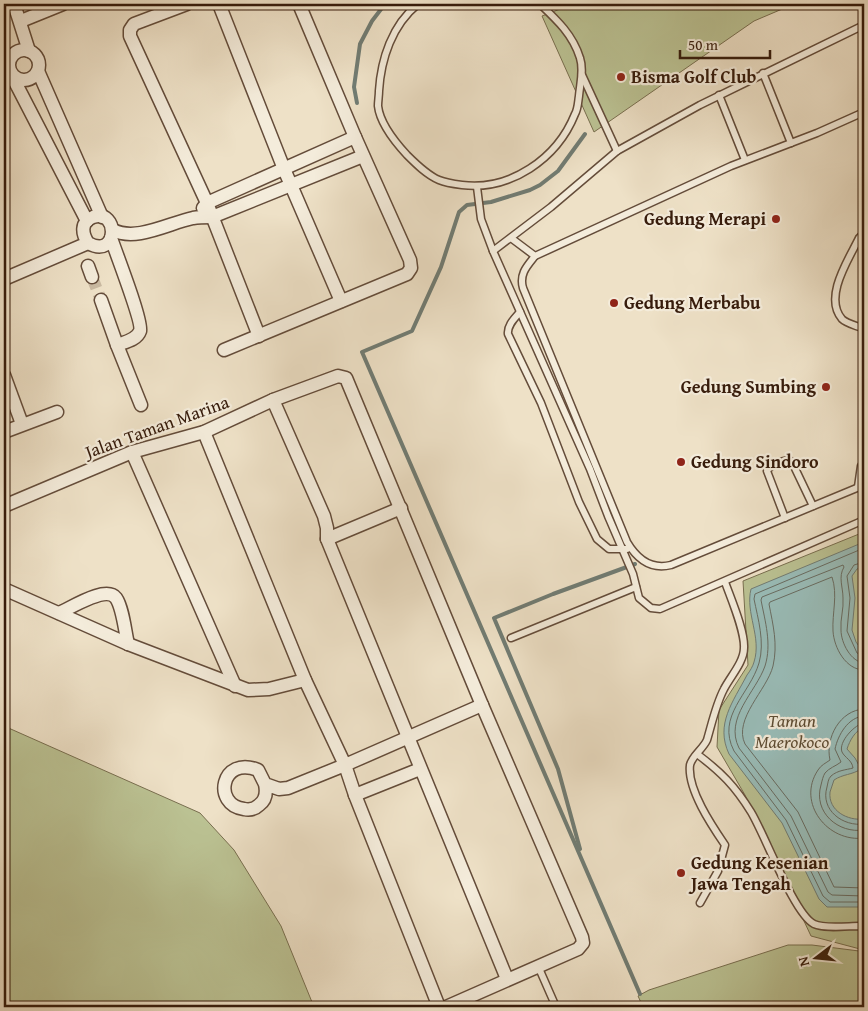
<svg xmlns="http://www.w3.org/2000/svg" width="868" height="1011" font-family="'Gentium Book Plus',serif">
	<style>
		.green { fill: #bbc293; stroke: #786e4f }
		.water { fill: #99bdb9; stroke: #717c73 }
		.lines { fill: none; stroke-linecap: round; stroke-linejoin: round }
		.shore { stroke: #686c62; stroke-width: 1 }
		.stream { stroke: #717c73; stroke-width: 4 }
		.minor-tunnel { stroke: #c9b9a1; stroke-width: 12; stroke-dasharray: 12 6; stroke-linecap: butt }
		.service-casing { stroke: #644c3a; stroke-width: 9 }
		.minor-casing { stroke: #644c3a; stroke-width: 15 }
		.service { stroke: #f4ecdb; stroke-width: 6 }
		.minor { stroke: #f4ecdb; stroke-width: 12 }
		.poi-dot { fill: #8f2418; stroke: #f4ecdb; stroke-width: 2 }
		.labels { text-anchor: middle; stroke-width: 4.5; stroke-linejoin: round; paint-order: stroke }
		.poi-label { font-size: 18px; font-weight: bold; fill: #361b0b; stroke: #f4ecdb; text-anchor: start }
		.street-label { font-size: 18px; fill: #361b0b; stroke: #f4ecdb }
		.park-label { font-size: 18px; font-style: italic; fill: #5e4d34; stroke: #f4ecdb }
	</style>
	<rect width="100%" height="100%" fill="#eee1c7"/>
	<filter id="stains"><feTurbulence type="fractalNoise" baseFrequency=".004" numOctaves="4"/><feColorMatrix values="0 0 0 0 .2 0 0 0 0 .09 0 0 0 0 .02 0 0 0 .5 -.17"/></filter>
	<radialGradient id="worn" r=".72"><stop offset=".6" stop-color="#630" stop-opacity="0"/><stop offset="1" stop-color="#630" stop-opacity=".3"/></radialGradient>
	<g class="green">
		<polygon points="573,4 794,4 754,21 594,132 542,16"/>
		<polygon points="864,532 864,955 860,949 811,936 745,795 717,747 719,710 748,665 743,581"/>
		<polygon points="4,726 200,813 234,850 281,926 314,1007 4,1007"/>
		<polygon points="788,945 812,945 859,951 864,964 864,1007 643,1007 638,996 649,990"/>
	</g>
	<path class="water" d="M864,542v24l-7,3 -5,7 3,22 -3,32 4,12 8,11v61h-1l1,13c-9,4 -14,13 -17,22l8,9 6,11c-9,6 -18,5 -27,11 -1,4 -3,8 -4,12 -2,19 18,29 34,27v88h-37l-8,-8 -37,-76 -53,-69c-14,-30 4,-52 18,-79 3,-4 6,-9 7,-13 8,-25 -9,-49 -3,-73z"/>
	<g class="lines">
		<g class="shore">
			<path d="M864,548l-109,46 -1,5c4,20 11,43 5,64 -9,31 -43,53 -25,88l52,69 37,76 7,6h34"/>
			<polyline points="864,562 854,565 847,576 850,598 847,631 857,653 864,656"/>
			<path d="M864,663c-13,-1 -23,-20 -23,-33 -1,-11 3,-21 2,-32 0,-11 -5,-21 1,-31l-1,-2 -81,32 -1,3c4,21 11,44 4,66 -9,26 -41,52 -26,82l52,68 37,76 4,3 32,1"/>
			<path d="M864,670c-18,0 -30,-22 -31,-39 -1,-18 5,-36 -1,-54l-62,25 -1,2c4,21 9,40 4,62 -6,24 -40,53 -28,78l53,68 36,75 30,1"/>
			<path d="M864,709c-24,1 -39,29 -34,51 -4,3 -9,5 -12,10 -22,33 10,73 46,68"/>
			<path d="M864,716c-16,1 -26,19 -29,33l6,13c-5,4 -12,6 -16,11 -2,3 -3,8 -4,12 -8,27 17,49 43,45"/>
			<path d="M864,723c-9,1 -26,19 -22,29 3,6 10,8 11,16 -7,2 -15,2 -22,8 -3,3 -3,7 -4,11 -7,23 16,40 37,37"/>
		</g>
		<g class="stream">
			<polyline points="357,103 354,87 360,44 372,21 385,4"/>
			<polyline points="585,134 558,171 540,185 530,190 491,202 467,205 459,212 441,267 412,331 362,352 640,994"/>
			<polyline points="580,849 558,769 494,618 553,594 635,564"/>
		</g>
		<polyline class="minor-tunnel" points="92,277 101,300"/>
		<g class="service-casing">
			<g id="service">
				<path d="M418,4c-26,21 -37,55 -39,87 0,5 -1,10 -1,15 2,18 17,36 29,49 9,9 20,20 32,25 7,3 15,4 23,5 48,6 95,-26 113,-71 3,-5 3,-12 4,-18 1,-12 5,-26 1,-38 -7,-23 -23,-38 -40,-54"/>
				<polyline points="864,25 700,105 617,151 551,207 493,251 590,469 608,516 633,574 639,598 651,608 660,609 864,520"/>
				<polyline points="763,73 791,143"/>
				<polyline points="582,75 617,151"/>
				<polyline points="719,95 745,160"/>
				<polyline points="477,187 481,219 493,251"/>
				<path d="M864,233l-5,5c-10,21 -36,59 -17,81 5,5 16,7 22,10"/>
				<polyline points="511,238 535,256 731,166 817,133 864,112"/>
				<path d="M535,256c-8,10 -16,18 -12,32l104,254c10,17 24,28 44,23l193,-80"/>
				<path d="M520,312c-5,6 -13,13 -12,22l33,69 38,99 18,37 12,10h18"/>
				<polyline points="858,487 861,466 864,461"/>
				<path d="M785,518l-18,-47c3,-6 14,-10 22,-11l3,2 21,44"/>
				<polyline points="511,638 636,587"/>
				<path d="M697,754c24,18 38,32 54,58 14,23 43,102 63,112 10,5 34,2 45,2l5,2"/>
				<path d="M700,903l18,-32 7,-26c-13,-19 -38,-56 -35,-80 2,-9 13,-16 17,-25 5,-17 9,-36 17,-51 6,-12 20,-27 20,-41 1,-17 -13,-49 -19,-66"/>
				<polyline points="538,966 556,1007"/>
			</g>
		</g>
		<g class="minor-casing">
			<g id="minor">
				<polyline points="14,4 29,51"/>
				<polyline points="187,4 134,24 130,30 130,36 207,203 259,336"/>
				<polyline points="219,4 284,169 341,301"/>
				<polyline points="21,21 63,4"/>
				<circle cx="24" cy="65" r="15"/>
				<polyline points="38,71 102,217"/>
				<polyline points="12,76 87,221"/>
				<polyline points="203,208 207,203 355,137"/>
				<path d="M113,230c23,12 56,-7 80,-12 6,-1 13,-1 19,-1l151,-61"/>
				<path d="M111,238c5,15 32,84 29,93 -3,9 -15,11 -23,14l24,60"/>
				<polyline points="88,266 92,277"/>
				<path d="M4,279l84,-36c31,17 31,-35 5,-26 -13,5 -11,17 -5,26"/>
				<polyline points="101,300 117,345"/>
				<polyline points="224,350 407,274 411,268 410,260 355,137 299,4"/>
				<polyline points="4,375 22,424"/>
				<polyline points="273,400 324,516 327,528 327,539 507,979"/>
				<polyline points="4,432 57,412"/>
				<polyline points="204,432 305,680 345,765 355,795 439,1007"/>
				<polyline points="132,452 235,686"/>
				<polyline points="4,506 132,452 204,432 273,400 338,376 346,378 482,705 582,937 583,943 578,949 446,1007"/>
				<polyline points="327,539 401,508"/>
				<polyline points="4,589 128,644 248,690 269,689 305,680"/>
				<path d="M59,613c12,-5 47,-28 57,-15 7,10 9,34 12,46"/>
				<path d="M265,784c2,9 1,16 -6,21 -4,4 -10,5 -15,4 -32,-4 -23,-54 14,-39l7,14 14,5 9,-1 57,-23 137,-60"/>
				<polyline points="355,795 420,769"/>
			</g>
		</g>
		<use href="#service" class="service"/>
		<use href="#minor" class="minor"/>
	</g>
	<g class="poi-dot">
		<circle cx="621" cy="77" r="5"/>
		<circle cx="776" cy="219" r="5"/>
		<circle cx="614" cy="303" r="5"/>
		<circle cx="826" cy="387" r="5"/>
		<circle cx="681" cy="462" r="5"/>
		<circle cx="681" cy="873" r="5"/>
	</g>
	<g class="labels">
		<g class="poi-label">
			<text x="631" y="83">Bisma Golf Club</text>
			<text x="766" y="225" text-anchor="end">Gedung Merapi</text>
			<text x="624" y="309">Gedung Merbabu</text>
			<text x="816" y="393" text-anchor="end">Gedung Sumbing</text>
			<text x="691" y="468">Gedung Sindoro</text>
			<text x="691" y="869">Gedung Kesenian<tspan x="691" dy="21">Jawa Tengah</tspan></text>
		</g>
		<g class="street-label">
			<text transform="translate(157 427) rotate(-20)" y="6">Jalan Taman Marina</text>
		</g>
		<g class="park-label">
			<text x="792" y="727">Taman<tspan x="792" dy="21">Maerokoco</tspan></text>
		</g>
	</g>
	<rect width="868" height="1011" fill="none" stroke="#eee1c7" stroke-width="20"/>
	<rect x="5" y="5" width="858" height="1001" fill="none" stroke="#361b0b" stroke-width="2.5"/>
	<rect x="10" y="10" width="848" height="991" fill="none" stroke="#361b0b"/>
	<g transform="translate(816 958) rotate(254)" stroke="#f4ecdb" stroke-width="4" paint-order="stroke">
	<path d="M0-4L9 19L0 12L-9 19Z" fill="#361b0b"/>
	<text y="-8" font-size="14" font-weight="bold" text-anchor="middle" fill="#361b0b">N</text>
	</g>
	<path d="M680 50v8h90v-8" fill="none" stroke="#361b0b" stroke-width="2.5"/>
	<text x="688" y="50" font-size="15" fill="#361b0b" stroke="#f4ecdb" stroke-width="4" paint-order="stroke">50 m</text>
	<rect width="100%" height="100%" filter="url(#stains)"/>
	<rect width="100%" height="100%" fill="url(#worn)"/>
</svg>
